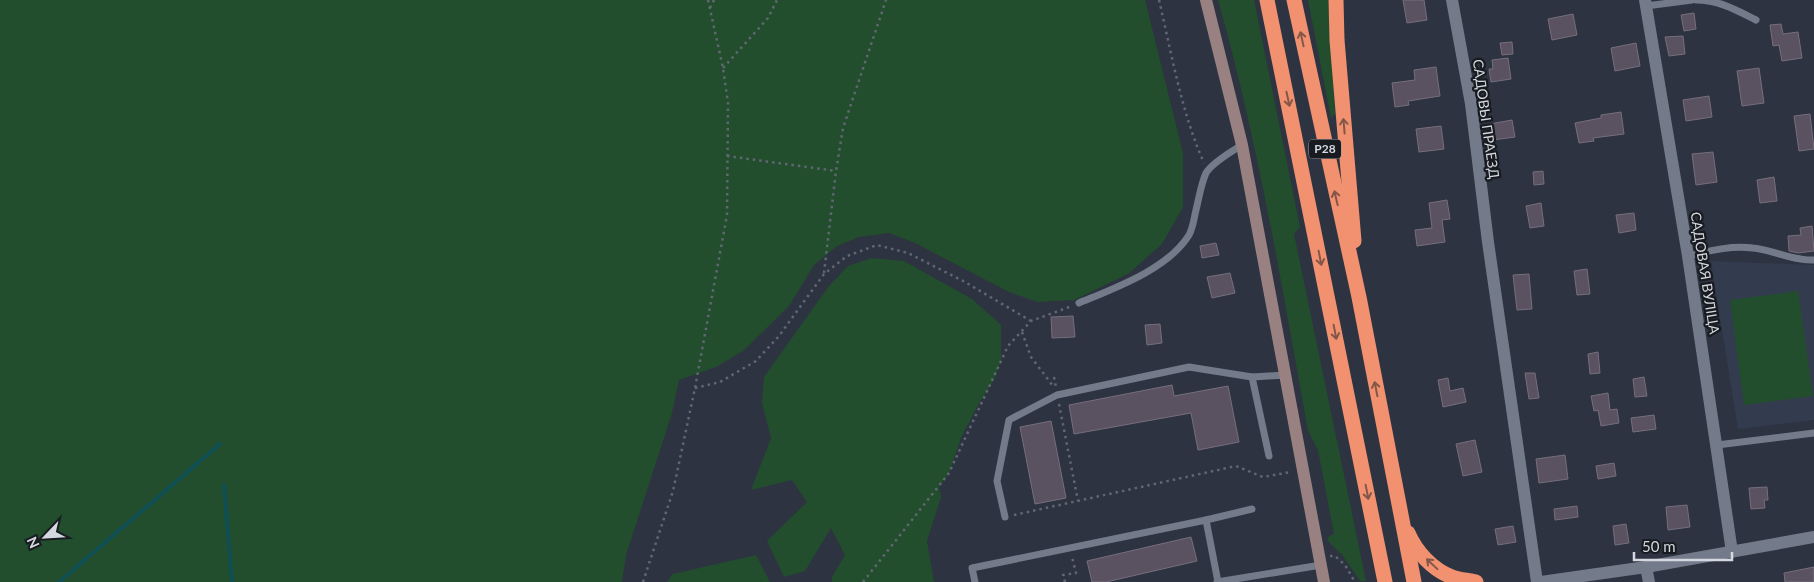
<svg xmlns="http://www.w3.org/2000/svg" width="1814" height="582" font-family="Lato,sans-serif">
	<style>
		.built { fill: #333c4e }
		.green { fill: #224e2e }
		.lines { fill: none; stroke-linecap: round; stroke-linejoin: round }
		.stream { stroke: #0f4f53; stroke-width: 4 }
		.building { fill: #5a5260; stroke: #766e7d }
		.path { stroke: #616772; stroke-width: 2.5; stroke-dasharray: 2.5 4; stroke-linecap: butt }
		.lane { stroke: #737a89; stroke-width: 7 }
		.street { stroke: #737a89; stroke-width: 12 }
		.secondary { stroke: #998182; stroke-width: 12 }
		.highway { stroke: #f19170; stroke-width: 15 }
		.oneway { stroke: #845648 }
		.labels { text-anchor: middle; stroke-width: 4.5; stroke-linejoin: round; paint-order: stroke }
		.shield { fill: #181b20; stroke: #9c9fa6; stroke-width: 1 }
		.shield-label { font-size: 12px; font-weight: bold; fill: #d4d8e0 }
		.street-label { font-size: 14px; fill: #d4d8e0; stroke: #181b20 }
	</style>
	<rect width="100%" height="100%" fill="#2d3340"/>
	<polygon class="built" points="1711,261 1814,265 1814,420 1738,429"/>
	<g class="green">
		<polygon points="0,0 1145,0 1183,153 1183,207 1162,244 1128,274 1074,300 1038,302 1009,292 915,243 889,233 859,237 837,246 814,265 789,306 743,351 716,367 679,380 672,413 626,555 622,582 0,582"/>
		<path d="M1218,0h36l46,227 -6,7 72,347h-6l-17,-25 -16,-16 2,-4 5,-2 -16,-84 -10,-19c-26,-144 -50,-290 -90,-431z"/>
		<polygon points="1308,0 1328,0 1335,114 1331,118"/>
		<polygon points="872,258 904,261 972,299 1001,325 1001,361 994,380 979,403 961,438 949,473 939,487 941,497 927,541 934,582 832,582 832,577 845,555 831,528 805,571 784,577 767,541 807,502 792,480 751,490 771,438 762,403 764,377 829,286 848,266"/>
		<polygon points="1798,291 1813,396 1744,405 1730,300"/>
		<polygon points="756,555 770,582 667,582 673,574"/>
	</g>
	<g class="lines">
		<g class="stream">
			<polyline points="224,485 232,582"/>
			<polyline points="59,582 220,444"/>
		</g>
	</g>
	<g class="building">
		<polygon points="1403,0 1424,0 1427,20 1407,23"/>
		<polygon points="1694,13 1696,29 1684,31 1681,15"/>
		<polygon points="1573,14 1577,35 1552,40 1548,19"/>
		<polygon points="1781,24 1783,34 1798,32 1802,58 1782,61 1779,45 1773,46 1770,25"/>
		<polygon points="1683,36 1685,54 1669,56 1665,37"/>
		<polygon points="1512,42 1513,54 1502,55 1500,43"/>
		<polygon points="1636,43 1640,66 1615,71 1611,48"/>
		<polygon points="1508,58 1511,79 1491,82 1489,69 1493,69 1492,60"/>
		<polygon points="1436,67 1440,96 1408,101 1409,105 1395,107 1392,83 1415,80 1414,70"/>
		<polygon points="1759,68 1764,103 1742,106 1737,71"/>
		<polygon points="1709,96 1712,117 1686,121 1683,100"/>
		<polygon points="1621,112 1624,134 1593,138 1594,141 1579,143 1575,123 1601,118 1601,115"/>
		<polygon points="1810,114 1814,149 1799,151 1794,116"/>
		<polygon points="1512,120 1515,137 1493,140 1490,124"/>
		<polygon points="1441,126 1444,149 1419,152 1416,129"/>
		<polygon points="1713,152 1717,182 1696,185 1692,154"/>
		<polygon points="1543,171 1544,184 1534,185 1533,172"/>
		<polygon points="1774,177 1777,201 1760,203 1757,180"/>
		<polygon points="1447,200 1450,219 1442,220 1445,242 1417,246 1415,230 1432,228 1429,203"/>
		<polygon points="1541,203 1544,226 1530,228 1526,206"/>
		<polygon points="1634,213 1636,230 1619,233 1616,215"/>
		<polygon points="1812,226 1814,251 1798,253 1789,251 1788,236 1801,235 1800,228"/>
		<polygon points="1216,243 1219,255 1202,258 1200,246"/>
		<polygon points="1587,269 1590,294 1577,295 1574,271"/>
		<polygon points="1230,273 1235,293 1212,298 1207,277"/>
		<polygon points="1529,274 1532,309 1517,310 1513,275"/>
		<polygon points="1073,316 1075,337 1052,338 1051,317"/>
		<polygon points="1160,324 1162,343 1147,345 1145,325"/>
		<polygon points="1598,352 1600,373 1590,374 1588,354"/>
		<polygon points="1525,373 1535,373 1539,398 1529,399"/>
		<polygon points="1644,377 1647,396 1635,397 1633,379"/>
		<polygon points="1448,378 1450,391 1463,388 1466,402 1443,407 1438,380"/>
		<polygon points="1172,385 1174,396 1228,386 1239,442 1198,450 1191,413 1074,434 1069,405"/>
		<polygon points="1608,393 1610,410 1617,409 1619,423 1601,426 1598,410 1594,411 1591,396"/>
		<polygon points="1654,415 1656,429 1633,432 1631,418"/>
		<polygon points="1051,421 1066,498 1035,504 1020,427"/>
		<polygon points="1475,440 1482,472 1463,476 1456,444"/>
		<polygon points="1565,455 1568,479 1539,483 1536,459"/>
		<polygon points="1614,463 1616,476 1598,479 1596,466"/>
		<polygon points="1767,487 1768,500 1764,500 1765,508 1751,509 1749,488"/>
		<polygon points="1687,505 1690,527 1668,530 1666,507"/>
		<polygon points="1577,506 1578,517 1555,520 1554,509"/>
		<polygon points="1626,524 1629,543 1615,545 1613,526"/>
		<polygon points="1513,526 1516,542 1498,545 1495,529"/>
		<polygon points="1191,537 1197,561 1106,582 1092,582 1087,561"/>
		<polygon points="1814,567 1814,582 1785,582 1784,573"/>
	</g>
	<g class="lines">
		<g class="path">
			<path d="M1159,0c13,55 22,111 45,163"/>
			<polyline points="710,8 714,0"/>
			<polyline points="723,68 768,18 777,0"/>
			<polyline points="727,156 836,171"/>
			<polyline points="824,273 836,171 843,128 886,0"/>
			<polyline points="1022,332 1031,357 1053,386"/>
			<polyline points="1054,377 1056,387"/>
			<polyline points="695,388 720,382 756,361 779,336 824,274 847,256 877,245 908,253 965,282 1031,321"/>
			<polyline points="1059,404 1078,501"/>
			<polyline points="1014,515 1236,466 1263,477 1291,472"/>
			<polyline points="1330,556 1335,556 1345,565 1355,582"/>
			<polyline points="643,582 673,491 678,468 695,388 727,215 728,103 723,68 708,0"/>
			<polyline points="863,582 949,473 1008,346 1031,321 1072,306"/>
			<polyline points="1065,582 1063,575 1076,573 1072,557"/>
		</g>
		<g class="lane">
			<path d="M1696,0c23,0 40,10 60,20"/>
			<polyline points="1646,6 1692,0"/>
			<path d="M1688,256c21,-5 43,-11 65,-8 21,2 39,13 61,12"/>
			<path d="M1079,303c36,-15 89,-34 110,-68 4,-7 5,-17 7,-25 3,-12 5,-26 10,-37 6,-10 26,-22 36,-28"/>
			<polyline points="1252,377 1269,456"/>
			<polyline points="1717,445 1814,433"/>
			<polyline points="1005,517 997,481 1009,420 1057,395 1189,367 1252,377 1285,375"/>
			<polyline points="1206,520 1252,509"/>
			<polyline points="975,582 972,568 1206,520 1218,582"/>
			<polyline points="1217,582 1321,565"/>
		</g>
		<g class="street">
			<polyline points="1452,0 1471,104 1488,242 1537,582"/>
			<polyline points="1645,0 1688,256 1732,552"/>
			<polyline points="1646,567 1649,582"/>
			<polyline points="1541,582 1646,567 1814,537"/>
		</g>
		<polyline class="secondary" points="1206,0 1242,145 1324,582"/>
		<g class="highway">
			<polyline points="1267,0 1385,582"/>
			<polyline points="1294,0 1359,297 1414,582"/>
			<polyline points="1336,0 1337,40 1354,241"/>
			<path d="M1408,533c8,19 25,37 44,44 8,3 16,3 24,5"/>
		</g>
	</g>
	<defs><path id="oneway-shaft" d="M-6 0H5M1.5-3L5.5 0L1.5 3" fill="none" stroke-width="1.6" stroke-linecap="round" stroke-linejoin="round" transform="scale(1.25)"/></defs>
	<g class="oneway">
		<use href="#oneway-shaft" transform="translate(1302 39) rotate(-102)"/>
		<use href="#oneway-shaft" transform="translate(1288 99) rotate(78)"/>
		<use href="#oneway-shaft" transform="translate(1344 126) rotate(-95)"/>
		<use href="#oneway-shaft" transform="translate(1336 198) rotate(-103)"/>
		<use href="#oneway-shaft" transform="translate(1320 258) rotate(79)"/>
		<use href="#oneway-shaft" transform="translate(1335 332) rotate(79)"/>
		<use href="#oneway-shaft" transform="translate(1376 389) rotate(-101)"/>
		<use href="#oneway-shaft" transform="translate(1367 492) rotate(79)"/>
		<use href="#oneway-shaft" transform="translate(1432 564) rotate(-137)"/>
	</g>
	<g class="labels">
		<rect class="shield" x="1309" y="139.5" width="32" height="19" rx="4"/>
		<g class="shield-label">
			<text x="1325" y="153">Р28</text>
		</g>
		<g class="street-label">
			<text transform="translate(1486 119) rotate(82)" y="5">САДОВЫ ПРАЕЗД</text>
			<text transform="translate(1705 273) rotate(81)" y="5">САДОВАЯ ВУЛІЦА</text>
		</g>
	</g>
	<g transform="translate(45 537) rotate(245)" stroke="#181b20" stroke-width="4" paint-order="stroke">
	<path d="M0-4L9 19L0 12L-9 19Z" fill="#d4d8e0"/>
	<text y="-8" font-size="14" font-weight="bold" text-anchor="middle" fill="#d4d8e0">N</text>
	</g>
	<path d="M1634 552v8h98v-8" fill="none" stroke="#d4d8e0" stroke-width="2.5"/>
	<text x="1642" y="552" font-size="15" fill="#d4d8e0" stroke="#181b20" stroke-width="4" paint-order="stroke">50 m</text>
</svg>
